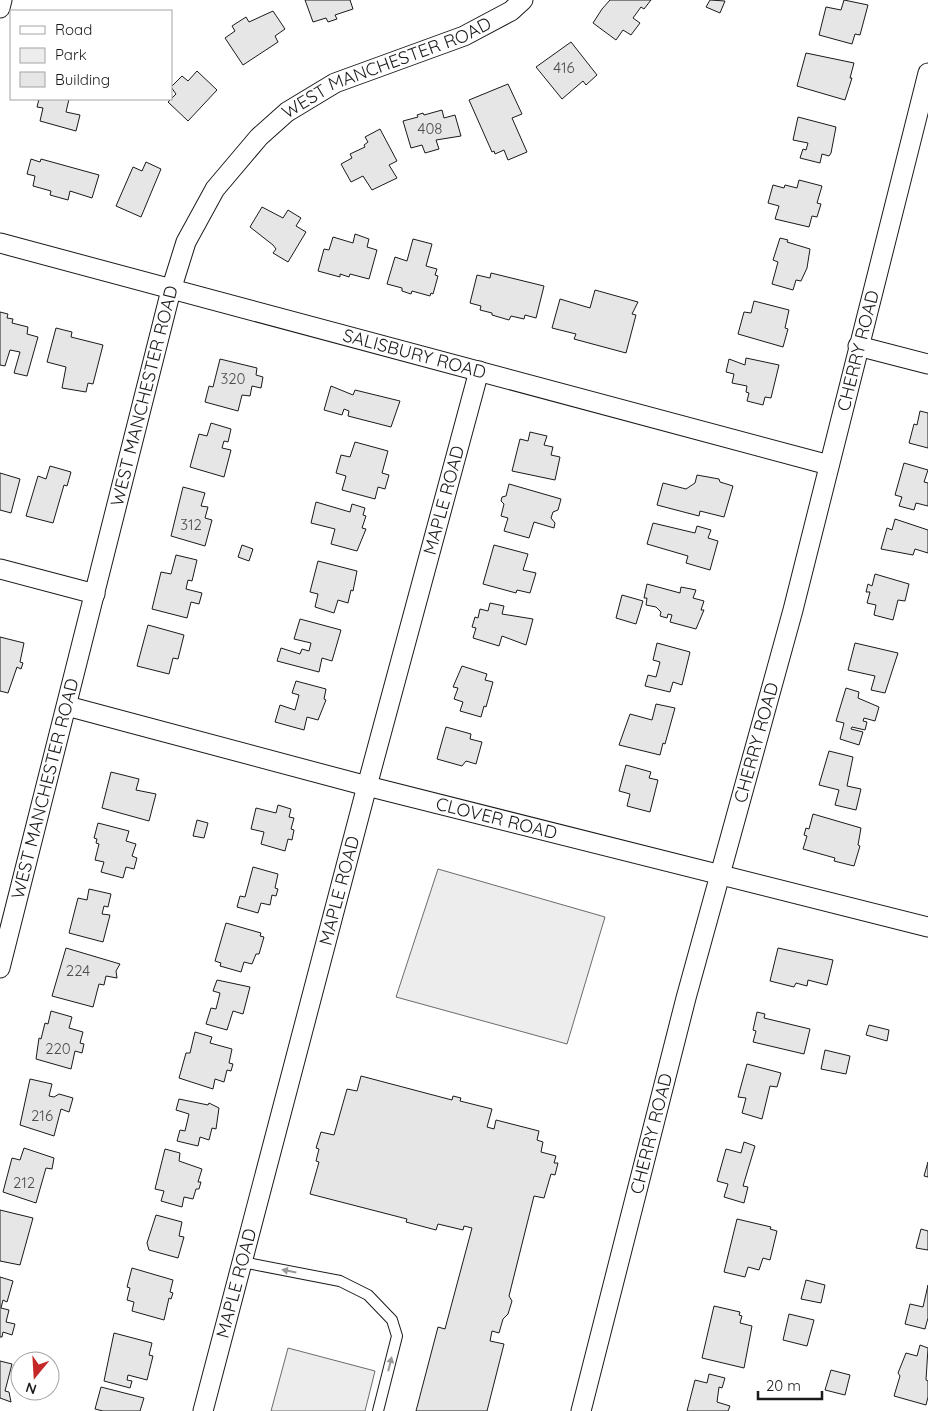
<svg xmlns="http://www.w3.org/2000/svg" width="928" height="1411" font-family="Quicksand,sans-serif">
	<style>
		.green { fill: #ededed; stroke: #6a6a6a }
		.building { fill: #e6e6e6; stroke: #1a1a1a }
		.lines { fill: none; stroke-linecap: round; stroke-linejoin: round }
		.service-casing { stroke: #1a1a1a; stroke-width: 12 }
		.minor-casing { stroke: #1a1a1a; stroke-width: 21 }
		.service { stroke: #fff; stroke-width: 10 }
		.minor { stroke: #fff; stroke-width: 19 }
		.oneway { fill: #989898 }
		.labels { text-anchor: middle; stroke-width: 4; stroke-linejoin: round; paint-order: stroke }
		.number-label { font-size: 15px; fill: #4d4d4d }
		.street-label { font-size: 18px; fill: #1a1a1a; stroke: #fff }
	</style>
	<rect width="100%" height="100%" fill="#fff"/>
	<g class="green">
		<polygon points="438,869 605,917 567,1044 396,997"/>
		<polygon points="288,1348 375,1371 365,1411 271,1411"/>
	</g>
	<g class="building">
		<polygon points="305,0 350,0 353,9 335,15 337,19 328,22 326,18 313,22"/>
		<polygon points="610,0 651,0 644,9 641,7 633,18 640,23 631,35 623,30 616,40 593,23 602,9"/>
		<polygon points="710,0 725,1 720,13 706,7"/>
		<polygon points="844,0 868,5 860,35 855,34 852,44 819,35 826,7 841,10"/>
		<polygon points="273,11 285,29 275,36 278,42 243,65 225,38 235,31 232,26 246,17 249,22"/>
		<polygon points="571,42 597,75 586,85 583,81 562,99 536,67"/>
		<polygon points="806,53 854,63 850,78 852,78 845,100 797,86"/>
		<polygon points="197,71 217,90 188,121 168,102 176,94 171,87 182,76 188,81"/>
		<polygon points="508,84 522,114 512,118 527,152 508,160 504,150 495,154 494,151 492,152 469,100"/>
		<polygon points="39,99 69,99 66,112 80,115 76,131 40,121 43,108 37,107"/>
		<polygon points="442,110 444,118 455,115 461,136 436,140 439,149 425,153 422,145 411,148 403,121 418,117 417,115 423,113 424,115"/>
		<polygon points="798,117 836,127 831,153 829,156 822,154 820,163 800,158 803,149 806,150 808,143 793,140"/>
		<polygon points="380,129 397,161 389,165 397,178 372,190 363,176 351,182 341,164 352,158 350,154 365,147 364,145 368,142 365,137"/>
		<polygon points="31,159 40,162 41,159 99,175 92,198 70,191 68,200 50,195 51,191 33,186 35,176 27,174"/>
		<polygon points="146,162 161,169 141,217 116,206 133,167 142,171"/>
		<polygon points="799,180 822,186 817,203 821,204 817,217 812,216 809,227 775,219 779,206 768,203 773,185 784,188 785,185 797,188"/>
		<polygon points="262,207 283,218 288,210 301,218 296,226 306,232 288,262 273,253 276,249 273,245 250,227"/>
		<polygon points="355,234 369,239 367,247 377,250 369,279 350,274 349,277 340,274 340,277 318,271 324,249 329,250 333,237 353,243"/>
		<polygon points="780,238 788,240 787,242 810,249 807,268 801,281 796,280 793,290 772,284 778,262 773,260"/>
		<polygon points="413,239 432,244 426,266 437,269 435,275 438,276 433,294 431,293 430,296 412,291 411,294 402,291 402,288 387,284 395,257 407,261"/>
		<polygon points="491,273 544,286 536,318 525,315 524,319 511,316 509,320 492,315 492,313 480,310 481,306 470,303 477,275 490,278"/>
		<polygon points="595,290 638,302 632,314 636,315 626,353 574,339 576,334 552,328 560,299 590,308"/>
		<polygon points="754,301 789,310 785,328 788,329 783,347 738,334 744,312 751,313"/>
		<polygon points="0,312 8,314 7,318 13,319 12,323 28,327 27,334 38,337 27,376 14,373 20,352 10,350 5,366 0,365"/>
		<polygon points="56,328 72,332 71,337 103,345 93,384 88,383 86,392 62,388 66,367 47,362"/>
		<polygon points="746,358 779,365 771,398 765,397 763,405 747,401 749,393 746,392 747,386 732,383 734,374 726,372 729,359 745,365"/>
		<polygon points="220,359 257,368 256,375 263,377 261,388 252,386 250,396 242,395 238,411 205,402 209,386 213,387"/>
		<polygon points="331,386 353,395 355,390 400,401 391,427 348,416 349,411 344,409 342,415 324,410"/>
		<polygon points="920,411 928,413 928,448 909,443 914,424 917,425"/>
		<polygon points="211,423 231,429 228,442 224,441 222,448 231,450 224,477 190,467 199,434 207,436"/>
		<polygon points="530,432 547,436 544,445 553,447 551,455 560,457 555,480 512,471 520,439 528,441"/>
		<polygon points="355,442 388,451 382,473 389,475 385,489 378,487 375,499 342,490 346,476 336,473 341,455 350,457"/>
		<polygon points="904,463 928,470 924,482 928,483 928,506 916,503 914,510 899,506 902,497 895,495"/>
		<polygon points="50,466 71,472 67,486 64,485 53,523 26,516 38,476 46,479"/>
		<polygon points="0,473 20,479 11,513 0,510"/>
		<polygon points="697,475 719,479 720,482 733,486 724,517 700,511 699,516 657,505 663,483 686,489 695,483"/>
		<polygon points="509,484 561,499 558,510 553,512 551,518 555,523 554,528 534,522 529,538 504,531 508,518 501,516 504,504 501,501 502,497 506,496"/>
		<polygon points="183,487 205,493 201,506 208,507 205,518 212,520 205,546 171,536"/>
		<polygon points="316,502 350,512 352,504 365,508 363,515 366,516 362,528 366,529 357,551 331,544 335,529 311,523"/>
		<polygon points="895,519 928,530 928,553 915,549 913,555 881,549 887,528 892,530"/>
		<polygon points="653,523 695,533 697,526 711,530 708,538 718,541 710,570 686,563 688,556 647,544"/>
		<polygon points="242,545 253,549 249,561 238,557"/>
		<polygon points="494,545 528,554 523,570 536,573 530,593 517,590 516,593 483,584"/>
		<polygon points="176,555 197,560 192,581 188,580 186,589 202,593 199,604 191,602 187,618 152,609 161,572 171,574"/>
		<polygon points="318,561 357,571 353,591 351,590 348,603 338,600 334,613 315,607 318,594 310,592"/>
		<polygon points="875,574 909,584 905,601 898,600 893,620 874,615 876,605 867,603 870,592 866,592 868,584 872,586"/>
		<polygon points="647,584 680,593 681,587 696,590 693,598 704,601 701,610 704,610 696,629 670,622 672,615 668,614 667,618 660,616 661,612 656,607 646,605 647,598 644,598"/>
		<polygon points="622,595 643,601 636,624 616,618"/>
		<polygon points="490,603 504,606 502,614 533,619 526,645 502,636 499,646 473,638 476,628 472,627 475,617 478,618 480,609 488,611"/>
		<polygon points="300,619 341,630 332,661 322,658 319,672 277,661 281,648 300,654 302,649 309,651 311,643 294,639"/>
		<polygon points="148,625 184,635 178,659 173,658 169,674 137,666"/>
		<polygon points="0,637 24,643 20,662 23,663 21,669 17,667 8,693 0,691"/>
		<polygon points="657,643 690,652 682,685 673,682 670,692 645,686 648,675 656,677 660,662 653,660"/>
		<polygon points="855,643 898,653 885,693 871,690 875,676 848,670"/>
		<polygon points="462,666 487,674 485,680 493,682 486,707 484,706 481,717 460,711 463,702 454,699 458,688 453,687"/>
		<polygon points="296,681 326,689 324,699 326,700 318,720 307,717 304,730 275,722 280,705 295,710 299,695 292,693"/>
		<polygon points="846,688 859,692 858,698 879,707 875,721 864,718 863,721 867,722 865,730 852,727 851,729 863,732 859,745 840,739 844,723 836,721"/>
		<polygon points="656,704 675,708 665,744 663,743 660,755 619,745 630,714 652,720"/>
		<polygon points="446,727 471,734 470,739 482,742 476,764 466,761 462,766 437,759"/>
		<polygon points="829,751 853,757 847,786 861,789 856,810 835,805 839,790 819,785"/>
		<polygon points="626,765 651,772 649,778 658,780 650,812 627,806 630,794 619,791"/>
		<polygon points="111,772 139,779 136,790 156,794 149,821 102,808"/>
		<polygon points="278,805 291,809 289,817 294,818 291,829 294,830 292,840 288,839 285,851 261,844 264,832 251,829 256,808 276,813"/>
		<polygon points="813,814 861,828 858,845 860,846 854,866 834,861 835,858 803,849 807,836 804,835 806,828 809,829"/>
		<polygon points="197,820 208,823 204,838 193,836"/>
		<polygon points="98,823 129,831 126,841 136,844 132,856 137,858 134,869 126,867 123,878 101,872 104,862 95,860 99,844 96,843 97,839 94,838"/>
		<polygon points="253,867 278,874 275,888 278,889 276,896 272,895 270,905 261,903 258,913 237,907 240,896 245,897"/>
		<polygon points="89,889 111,894 108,907 104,906 102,914 110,915 103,942 69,933 78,898 87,900"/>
		<polygon points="226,923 261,933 260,936 264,937 259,954 256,954 252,964 244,962 241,972 220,966 221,963 215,961"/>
		<polygon points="66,948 120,964 116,971 117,978 106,976 104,985 99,984 93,1007 52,996"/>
		<polygon points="778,948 833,960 827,985 808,980 807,986 796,983 794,987 770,981"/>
		<polygon points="217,980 250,987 243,1014 233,1011 227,1030 206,1024 211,1008 216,1009 220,993 213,991"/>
		<polygon points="51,1011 72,1017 69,1028 83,1032 80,1043 84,1044 82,1053 75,1051 71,1069 36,1059 39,1038 41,1039 45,1023 48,1024"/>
		<polygon points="757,1012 765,1014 764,1018 810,1029 804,1054 753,1042 756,1031 753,1030"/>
		<polygon points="869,1025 889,1030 887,1041 866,1035"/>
		<polygon points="195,1032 212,1037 210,1043 232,1049 229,1063 233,1064 231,1071 227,1070 224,1082 215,1079 213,1089 179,1078 186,1053 190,1053"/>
		<polygon points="825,1050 850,1056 846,1074 821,1069"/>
		<polygon points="747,1064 781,1073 777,1087 770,1086 762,1119 742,1113 746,1098 738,1097"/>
		<polygon points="361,1076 452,1100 453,1096 461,1098 460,1101 492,1109 487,1127 494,1129 496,1120 539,1131 537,1140 543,1142 541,1152 556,1156 554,1163 558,1163 555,1175 551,1174 544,1198 534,1196 509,1296 512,1301 508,1314 503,1319 499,1333 492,1331 490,1341 504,1344 487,1411 416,1411 438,1327 445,1329 472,1228 464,1226 463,1230 438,1224 436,1230 406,1222 407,1219 310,1194 319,1162 316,1161 319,1149 316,1148 321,1132 334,1135 347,1089 357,1091"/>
		<polygon points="30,1079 52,1084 49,1096 54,1097 59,1094 73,1098 69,1112 61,1109 54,1136 20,1125"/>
		<polygon points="179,1099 208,1105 209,1103 219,1108 216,1129 212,1128 209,1140 200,1137 198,1146 177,1141 180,1130 185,1131 189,1114 176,1110"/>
		<polygon points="744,1142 755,1146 743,1186 748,1187 744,1203 724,1197 728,1184 717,1181 726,1149 741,1153"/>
		<polygon points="24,1148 54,1158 52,1169 46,1168 36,1203 3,1192 12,1158 20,1160"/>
		<polygon points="165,1149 180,1153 179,1161 202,1169 198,1182 201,1182 199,1189 196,1189 193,1199 184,1197 182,1207 161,1201 164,1191 155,1189"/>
		<polygon points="928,1162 928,1177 924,1176"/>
		<polygon points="0,1210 33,1218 20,1265 0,1261"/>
		<polygon points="156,1215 182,1222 179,1236 184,1237 178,1258 149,1250 147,1243"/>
		<polygon points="737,1219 771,1227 770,1229 777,1231 770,1260 763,1258 759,1270 748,1267 745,1277 724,1272"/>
		<polygon points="921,1229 928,1231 928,1250 916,1248"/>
		<polygon points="132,1268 173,1280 170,1292 173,1293 171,1299 169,1298 164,1320 132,1311 134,1302 127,1300 130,1288 127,1287"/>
		<polygon points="0,1277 13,1281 7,1302 3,1300 1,1308 9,1310 6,1322 15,1324 12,1335 3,1332 2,1337 0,1337"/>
		<polygon points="806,1280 825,1285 821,1303 801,1299"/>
		<polygon points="928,1285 928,1318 925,1329 905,1324 910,1304 923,1307"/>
		<polygon points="714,1306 740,1312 739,1315 742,1316 740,1323 752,1326 744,1368 702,1358"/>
		<polygon points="789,1314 814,1320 807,1346 783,1340"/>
		<polygon points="114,1333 152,1343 149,1355 153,1356 147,1380 128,1375 127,1380 132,1381 130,1388 104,1381"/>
		<polygon points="920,1345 928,1348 926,1380 928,1381 928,1397 926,1405 894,1396 900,1376 898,1373 906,1353 917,1356"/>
		<polygon points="0,1361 12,1364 5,1391 9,1392 11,1402 0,1398"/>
		<polygon points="831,1370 850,1375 845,1395 825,1390"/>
		<polygon points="709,1374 725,1378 722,1388 719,1387 717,1402 730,1406 728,1411 687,1411 695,1380 707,1383"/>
		<polygon points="101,1387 144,1398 140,1411 103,1411 95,1409"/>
	</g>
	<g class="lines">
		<g class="service-casing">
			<polyline id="service" points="242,1262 340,1281 368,1295 392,1320 397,1336 378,1411"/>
		</g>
		<g class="minor-casing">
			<g id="minor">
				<polyline points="0,8 2,0"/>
				<path id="s1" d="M0,243l829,222"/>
				<polyline points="858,346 928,364"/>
				<polyline points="0,569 95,594"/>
				<path id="s2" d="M67,706l300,80 561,141"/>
				<path id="s3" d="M0,968l171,-678 15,-48 29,-53 44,-52 28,-25 48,-29 129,-47 47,-25 12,-11"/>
				<path id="s4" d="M203,1411l164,-625 112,-415"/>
				<path id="s5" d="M581,1411l105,-413 107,-388 135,-537"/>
			</g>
		</g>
		<use href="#service" class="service"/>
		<use href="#minor" class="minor"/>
	</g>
	<defs><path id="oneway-solid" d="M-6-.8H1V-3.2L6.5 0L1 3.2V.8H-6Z" transform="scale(1.25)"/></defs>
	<g class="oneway">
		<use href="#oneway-solid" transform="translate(289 1271) rotate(-169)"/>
		<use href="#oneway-solid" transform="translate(390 1364) rotate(-76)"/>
	</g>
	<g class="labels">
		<g class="number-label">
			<text x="564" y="73">416</text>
			<text x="430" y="134">408</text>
			<text x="233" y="384">320</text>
			<text x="191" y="530">312</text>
			<text x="78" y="976">224</text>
			<text x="58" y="1054">220</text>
			<text x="42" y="1121">216</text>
			<text x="24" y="1188">212</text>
		</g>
		<g class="street-label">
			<text dy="6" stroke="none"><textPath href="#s3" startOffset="1025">WEST MANCHESTER ROAD</textPath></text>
			<text dy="6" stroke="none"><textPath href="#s5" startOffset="1096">CHERRY ROAD</textPath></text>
			<text dy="6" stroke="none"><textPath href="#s1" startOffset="429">SALISBURY ROAD</textPath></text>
			<text dy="6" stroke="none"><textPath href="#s3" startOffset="590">WEST MANCHESTER ROAD</textPath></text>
			<text dy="6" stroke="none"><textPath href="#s4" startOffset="942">MAPLE ROAD</textPath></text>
			<text dy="6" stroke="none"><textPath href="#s5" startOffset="691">CHERRY ROAD</textPath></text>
			<text dy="6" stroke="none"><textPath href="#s3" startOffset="185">WEST MANCHESTER ROAD</textPath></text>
			<text dy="6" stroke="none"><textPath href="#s2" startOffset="444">CLOVER ROAD</textPath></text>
			<text dy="6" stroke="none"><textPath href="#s4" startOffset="538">MAPLE ROAD</textPath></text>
			<text dy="6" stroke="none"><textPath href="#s5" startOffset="286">CHERRY ROAD</textPath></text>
			<text dy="6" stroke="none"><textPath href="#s4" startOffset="132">MAPLE ROAD</textPath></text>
		</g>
	</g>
	<rect x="10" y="10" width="162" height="90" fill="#ffffff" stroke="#a3a3a3"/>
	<rect x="20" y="26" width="25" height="8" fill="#ffffff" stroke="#a3a3a3"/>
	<text x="55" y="35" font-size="15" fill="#1a1a1a">Road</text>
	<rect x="20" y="48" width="25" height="15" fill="#ededed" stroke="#a3a3a3"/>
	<text x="55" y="60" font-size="15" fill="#1a1a1a">Park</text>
	<rect x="20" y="72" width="25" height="15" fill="#e6e6e6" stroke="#a3a3a3"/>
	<text x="55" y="85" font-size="15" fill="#1a1a1a">Building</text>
	<g transform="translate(35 1376) rotate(198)"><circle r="24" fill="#ffffff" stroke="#a3a3a3"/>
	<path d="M0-4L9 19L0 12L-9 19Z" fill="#c62828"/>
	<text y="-8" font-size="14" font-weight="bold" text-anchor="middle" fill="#1a1a1a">N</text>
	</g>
	<path d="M758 1391v8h64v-8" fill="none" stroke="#1a1a1a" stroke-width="2.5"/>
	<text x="766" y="1391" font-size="15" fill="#1a1a1a" stroke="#ffffff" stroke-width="4" paint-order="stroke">20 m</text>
</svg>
